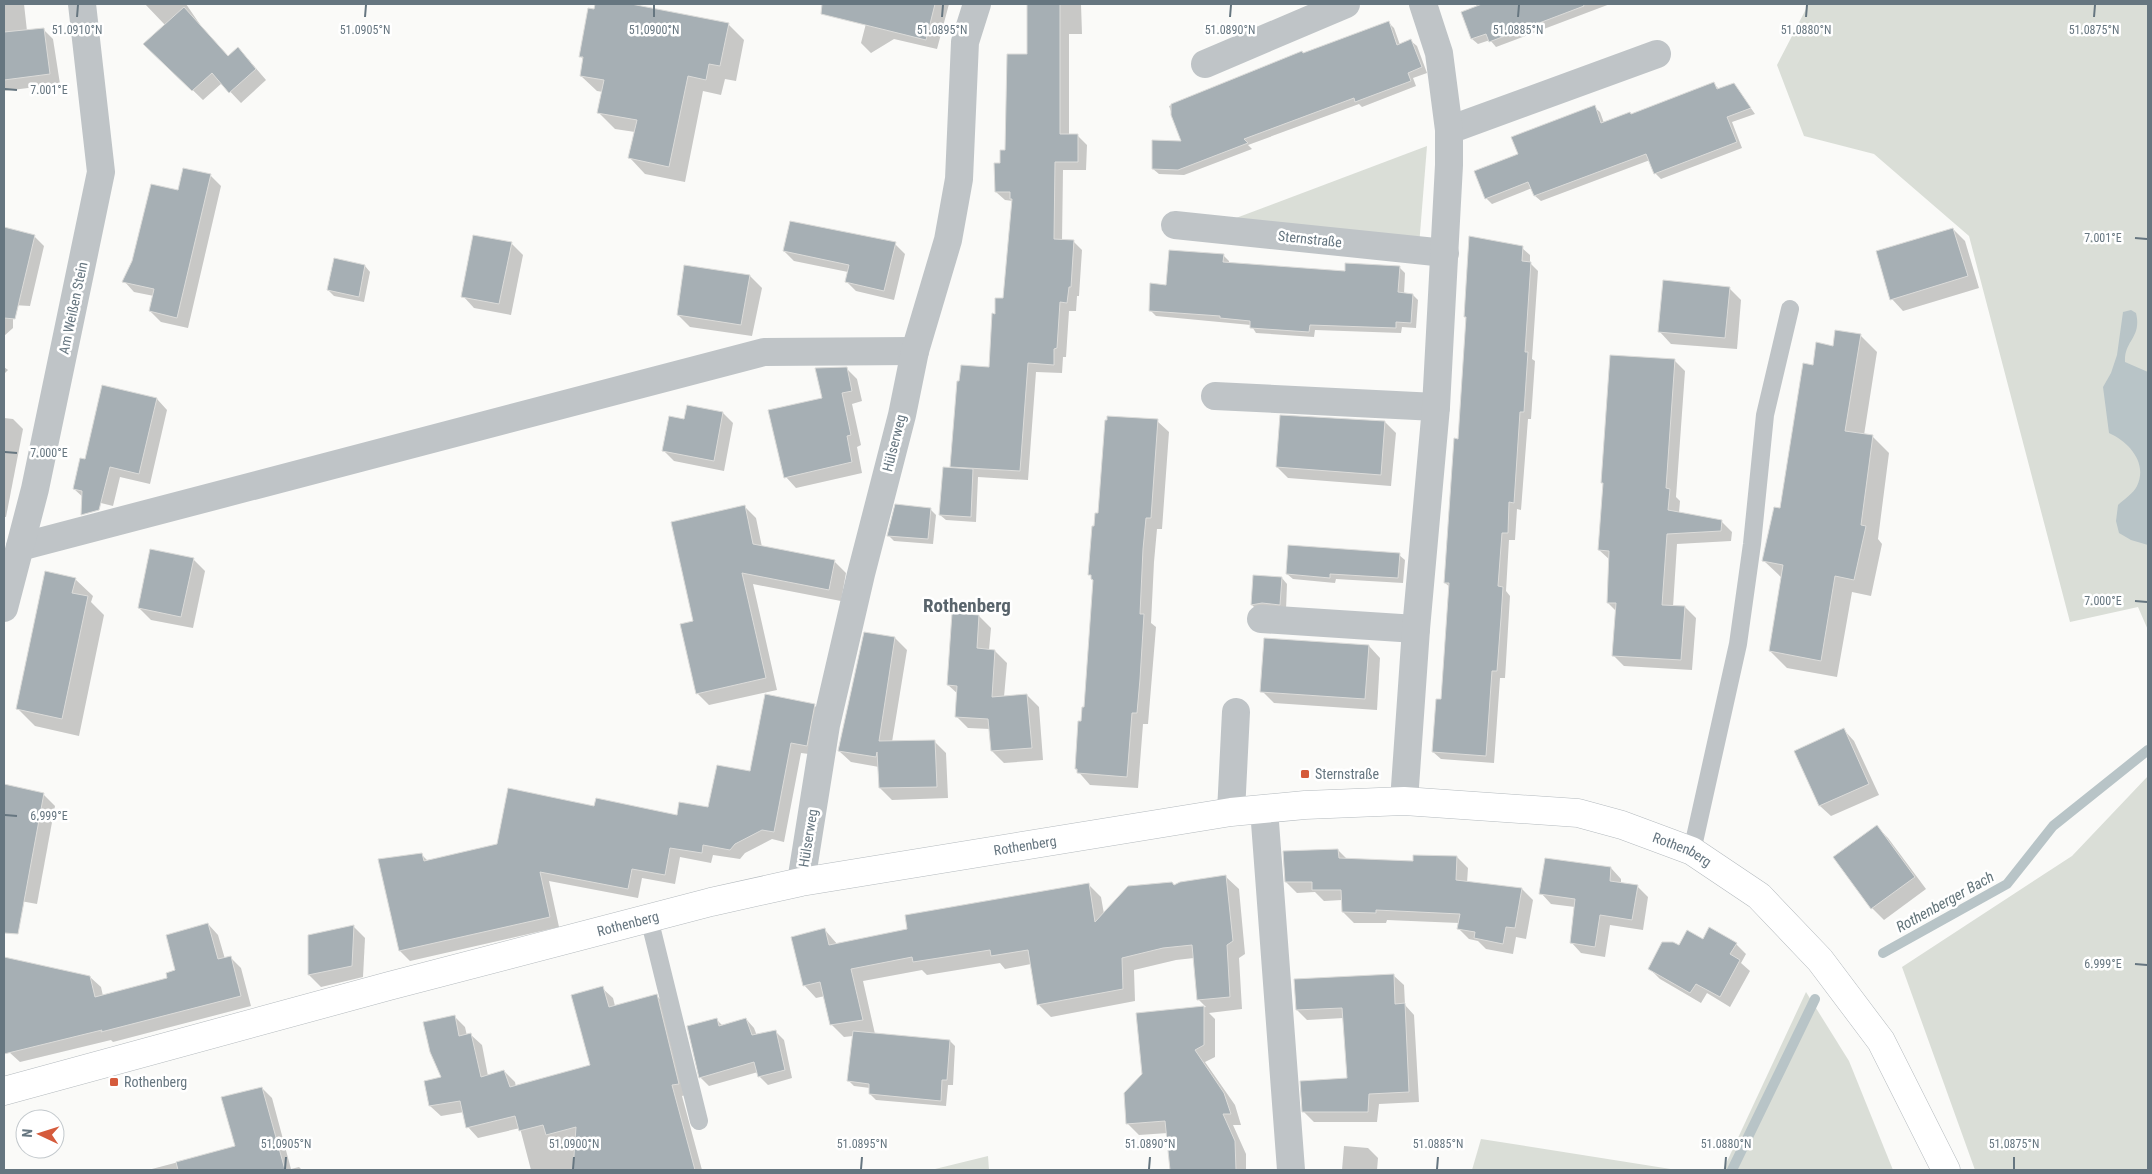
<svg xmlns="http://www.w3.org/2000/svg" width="2152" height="1174" font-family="'Roboto Condensed',sans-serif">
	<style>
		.green { fill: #daded7 }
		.water { fill: #b8c4c7 }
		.shadow { fill: #0003 }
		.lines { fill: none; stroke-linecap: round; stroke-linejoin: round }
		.stream { stroke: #b8c4c7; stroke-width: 10 }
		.building { fill: #a6afb4; stroke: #dcdcda }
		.secondary-casing { stroke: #b4babe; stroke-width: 29 }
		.lane { stroke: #bfc4c7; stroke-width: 18 }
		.street { stroke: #bfc4c7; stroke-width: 28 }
		.secondary { stroke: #fff; stroke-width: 28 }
		.ticks { fill: none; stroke: #667680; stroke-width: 2 }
		.poi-dot { fill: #d55b3c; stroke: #fff; stroke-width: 2 }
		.labels { text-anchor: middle; stroke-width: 5; stroke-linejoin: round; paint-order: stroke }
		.street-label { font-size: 14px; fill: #667680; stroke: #fff }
		.poi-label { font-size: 14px; fill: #667680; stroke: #fff; text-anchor: start }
		.water-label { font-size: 15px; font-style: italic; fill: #62747a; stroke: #fff }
		.district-label { font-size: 19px; font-weight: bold; fill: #59646c; stroke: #fff }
		.ticks-label { font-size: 12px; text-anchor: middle; fill: #667680; stroke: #fff; stroke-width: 5; stroke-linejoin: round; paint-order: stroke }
	</style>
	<rect width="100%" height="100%" fill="#fafaf8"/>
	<g class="green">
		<polygon points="1807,4 2148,4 2148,630 2138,607 2070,622 1969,236 1874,154 1804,136 1777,65 1806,9"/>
		<polygon points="1427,146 1419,246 1220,224"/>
		<polygon points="2148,776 2148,1170 1975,1170 1902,967 2072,856"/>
		<polygon points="1806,992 1849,1061 1893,1170 1723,1170"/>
		<polygon points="1481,1139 1677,1170 1472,1170"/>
		<polygon points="988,1156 989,1170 931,1170"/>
	</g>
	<path class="water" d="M2131,310l5,3c6,25 -12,27 -11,49l23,10v173l-17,-5 -12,-7 -3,-12 2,-16c5,-5 16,-12 19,-19 11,-23 -8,-44 -28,-53l-6,-46 8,-14 6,-18 6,-43z"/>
	<g class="shadow">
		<polygon points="4,4 24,4 27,31 43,29 53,39 60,84 4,91"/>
		<polygon points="145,4 186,4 201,26 229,57 248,59 266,80 241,103 222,83 203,100 145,44 165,25"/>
		<polygon points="597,4 635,4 638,6 728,24 744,40 736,81 725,79 721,95 703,91 685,182 645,174 630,158 635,132 615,129 599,113 603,92 597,91 581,76 584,60 580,56"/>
		<polygon points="871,4 949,4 937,49 894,39 871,53 861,43"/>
		<polygon points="1028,4 1081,4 1082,34 1069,34 1069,136 1078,136 1087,145 1086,170 1063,170 1062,241 1073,241 1082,250 1079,296 1077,296 1076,311 1069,311 1066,357 1063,357 1062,373 1036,372 1028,480 978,477 976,522 946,520 940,515 953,469 951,467 990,368 996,315 1004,299 1013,201 1005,200 996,192 1028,55"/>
		<polygon points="1476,4 1610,4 1496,47 1490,40 1478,44 1472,39 1463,12 1477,7"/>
		<polygon points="1388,22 1394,28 1400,45 1411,41 1417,46 1427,73 1413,78 1416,86 1362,107 1359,104 1248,145 1252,149 1184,175 1159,174 1153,169 1182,142 1169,106 1302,52 1304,54"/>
		<polygon points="1714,84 1720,90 1734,84 1755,114 1732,122 1742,148 1661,179 1655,173 1650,160 1541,201 1535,196 1532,188 1492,204 1486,198 1520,155 1594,107 1600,112 1604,123 1632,115"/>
		<polygon points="211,176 221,186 188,328 161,322 150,311 154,296 134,292 124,281 179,192"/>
		<polygon points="5,229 34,236 44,246 30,306 13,305 13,328 4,336"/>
		<polygon points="1953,229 1965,241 1979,288 1903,311 1892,299"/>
		<polygon points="512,244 523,255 511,315 474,308 463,296"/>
		<polygon points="895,244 905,254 894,300 856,291 846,281 848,272 794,261 784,251"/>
		<polygon points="1522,248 1530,255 1530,263 1538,271 1532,359 1535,361 1531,419 1528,419 1521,510 1517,509 1515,540 1509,540 1506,591 1510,596 1505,678 1500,678 1494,763 1441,759 1433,752 1442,700 1450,587 1445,583 1459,440 1467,319 1465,316"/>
		<polygon points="1223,255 1229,261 1229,263 1346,272 1400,268 1405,273 1404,294 1413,295 1418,300 1416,328 1402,327 1401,333 1315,330 1314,337 1256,333 1251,325 1156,316 1150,310 1167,286"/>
		<polygon points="335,259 365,266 370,272 364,302 334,296 328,290"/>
		<polygon points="685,267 750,276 762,288 752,336 690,327 678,315"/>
		<polygon points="1729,288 1741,300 1737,349 1671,344 1660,332"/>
		<polygon points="1860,335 1877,352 1864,435 1872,436 1889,453 1878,539 1882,544 1871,596 1852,592 1837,677 1787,668 1770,651 1782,578 1763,560 1781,509 1814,366 1834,347"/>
		<polygon points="1674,360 1685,371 1676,497 1680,501 1679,513 1721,521 1732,532 1731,541 1677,544 1673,607 1685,607 1696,618 1692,670 1624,666 1613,655 1616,611 1608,603 1610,560 1599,550 1604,485 1602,482"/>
		<polygon points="4,367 8,370 4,374"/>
		<polygon points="846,368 857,379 862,401 852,404 861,445 857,447 862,473 796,488 786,477 823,399"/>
		<polygon points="103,386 157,399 167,410 150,484 120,477 113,506 85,499 74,489 86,461"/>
		<polygon points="723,413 733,423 724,471 674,461 664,451 685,420"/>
		<polygon points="4,418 13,419 23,429 6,517 4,517"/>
		<polygon points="1157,421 1169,432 1162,529 1157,529 1154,562 1151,623 1156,627 1148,724 1143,724 1138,788 1090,785 1076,769 1085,708 1094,581 1090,574 1096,528 1099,514"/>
		<polygon points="1385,422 1396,433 1391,486 1288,478 1277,467"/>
		<polygon points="744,506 756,518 762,547 834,561 846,573 841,601 753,584 777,690 709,705 697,693 695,621"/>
		<polygon points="930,509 936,515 933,544 894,541 888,535"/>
		<polygon points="1399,555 1405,560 1403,583 1336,579 1335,583 1293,579 1287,574"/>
		<polygon points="193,559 205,571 193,628 151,620 139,608"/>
		<polygon points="1254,576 1282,578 1287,584 1286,610 1258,611 1252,605"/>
		<polygon points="75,579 93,596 91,602 104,615 79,736 35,726 17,708"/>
		<polygon points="979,616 991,628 989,650 995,651 1007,663 1004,697 1027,695 1039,707 1043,760 1004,763 992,751 990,729 968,728 956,716 958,694 948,685"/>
		<polygon points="865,633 895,638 907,650 892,742 934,741 946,753 948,798 892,800 880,788 879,767 851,762 839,751"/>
		<polygon points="1369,646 1380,658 1377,710 1274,703 1262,691"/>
		<polygon points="814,705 824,715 817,755 801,753 784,842 772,839 745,853 740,859 713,855 711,863 680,857 675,884 642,878 638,898 549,881 559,927 410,961 400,951 421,854 428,861 498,845 595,807 678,816 709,809 750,773"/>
		<polygon points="1844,730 1854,741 1879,795 1831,816 1820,806"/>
		<polygon points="4,785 43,794 55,806 37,904 4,898"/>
		<polygon points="1877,827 1888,838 1926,889 1884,920 1872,908"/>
		<polygon points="1338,850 1347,859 1415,862 1457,857 1468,868 1467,883 1522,889 1533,900 1526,939 1516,937 1513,954 1486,949 1478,941 1469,939 1458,928 1459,923 1387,920 1386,923 1354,923 1343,912 1342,900 1324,901 1315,892 1297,893 1286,882"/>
		<polygon points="1611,868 1621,879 1621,884 1637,886 1648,897 1643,930 1610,925 1605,957 1581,953 1571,942 1575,907 1551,904 1541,893"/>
		<polygon points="1226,877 1239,889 1245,954 1239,958 1242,1009 1209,1013 1215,1019 1215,1057 1205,1062 1235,1105 1241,1125 1233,1125 1246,1154 1246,1170 1172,1170 1168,1133 1139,1135 1128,1124 1143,1074 1137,1014 1206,1007 1199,1000 1194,958 1176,960 1134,970 1135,1001 1051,1017 1038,1004 1031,964 1005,969 1000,963 927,975 922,970 863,981 875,1034 950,1041 955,1046 953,1085 948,1085 946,1106 876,1100 870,1094 870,1088 854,1086 848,1080 853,1036 844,1037 831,1024 825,996 816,998 804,985 825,930 838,945 909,930 1088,884 1101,897 1104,914 1174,886"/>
		<polygon points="208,924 218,935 225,959 230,957 241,968 251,1006 113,1042 111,1040 20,1062 9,1052 17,1016 4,1013 4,958 90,977 101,987 103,996 168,979 177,971"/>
		<polygon points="353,926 365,938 363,977 321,987 309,975 309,936"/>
		<polygon points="1703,941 1736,944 1746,954 1741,963 1750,971 1730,1007 1707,993 1701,1003 1660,979 1649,968"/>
		<polygon points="1393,975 1404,985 1405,1005 1414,1015 1419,1102 1379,1104 1377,1122 1314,1122 1304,1112 1348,1080 1344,1018 1307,1020 1297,1010"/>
		<polygon points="602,988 613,998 615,1006 656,995 667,1006 689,1094 682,1096 702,1170 531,1170 520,1128 478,1138 468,1127 464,1112 441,1116 430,1106 426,1082 442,1077 454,1016 465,1027 467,1036 471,1035 482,1045 488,1076 504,1071 515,1082 516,1087 592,1066"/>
		<polygon points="716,1019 723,1026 746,1019 754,1028 757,1036 775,1031 784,1040 792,1078 768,1085 759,1076 758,1072 709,1086 700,1077"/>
		<polygon points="262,1088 272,1098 291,1169 299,1167 302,1170 148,1170 236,1147"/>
		<polygon points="1344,1146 1368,1148 1378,1158 1377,1170 1342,1170"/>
	</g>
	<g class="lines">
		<g class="stream">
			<polyline points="1883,953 2007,884 2053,826 2148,750"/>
			<polyline points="1732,1170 1815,999"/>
		</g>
	</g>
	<g class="building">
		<polygon points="595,4 631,4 729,23 720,66 709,64 706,80 688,76 669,167 628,158 637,120 597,113 604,80 580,76 583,57 579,57 588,8 594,9"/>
		<polygon points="822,4 935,4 926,40 821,14"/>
		<polygon points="1027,4 1060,4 1060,134 1078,134 1078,162 1055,162 1054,239 1074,240 1071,287 1069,287 1067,303 1060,302 1057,348 1054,349 1054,365 1028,363 1020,471 950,467 957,381 959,381 961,365 989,367 992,313 995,314 995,298 1003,298 1012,199 1010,199 1010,192 995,192 994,163 1000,163 1000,150 1005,150 1007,54 1027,54"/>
		<polygon points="1482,4 1583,4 1584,6 1489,42 1486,34 1471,39 1461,12"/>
		<polygon points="184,7 228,56 238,47 256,69 229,93 212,73 192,91 143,44"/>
		<polygon points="1389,21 1397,45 1411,39 1422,67 1408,73 1411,81 1355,102 1354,98 1244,139 1248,143 1178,170 1152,169 1152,140 1181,141 1171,115 1171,104 1302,51 1303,53"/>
		<polygon points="44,28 50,74 4,80 4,32"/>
		<polygon points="1714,82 1717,89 1734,83 1751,108 1727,117 1737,142 1654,174 1646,154 1534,196 1528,182 1485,199 1474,171 1518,154 1511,137 1595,105 1601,123 1630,112 1631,114"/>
		<polygon points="183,168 211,174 177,318 149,311 154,289 122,282 132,261 151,184 178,190"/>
		<polygon points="790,221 896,242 884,291 845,282 849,265 783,251"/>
		<polygon points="4,227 35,235 15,319 4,318"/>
		<polygon points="1953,228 1968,276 1890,300 1876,251"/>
		<polygon points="473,235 512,242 499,304 461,297"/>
		<polygon points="1469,236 1523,246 1522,261 1531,262 1525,352 1528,352 1524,412 1520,412 1514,503 1509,502 1508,533 1502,533 1498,586 1503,587 1501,618 1497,671 1492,671 1486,756 1432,752 1436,699 1441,699 1449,583 1444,583 1454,438 1458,439 1466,317 1464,317"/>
		<polygon points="1169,250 1224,254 1223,262 1345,271 1345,263 1400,266 1398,292 1413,294 1411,323 1396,322 1396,328 1310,325 1309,332 1250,328 1250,321 1220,318 1220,316 1149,311 1150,283 1166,285"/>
		<polygon points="334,258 365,265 359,297 327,290"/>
		<polygon points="684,265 750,275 741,325 677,315"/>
		<polygon points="1663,280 1730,287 1725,338 1658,332"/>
		<polygon points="1835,330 1861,334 1845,431 1873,435 1861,525 1866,526 1854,580 1835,576 1821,661 1769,651 1783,565 1762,561 1774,507 1780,508 1803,363 1813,365 1816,342 1833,346"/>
		<polygon points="1610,355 1675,359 1666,488 1670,489 1668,510 1722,520 1721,531 1667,534 1662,605 1685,606 1681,660 1612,656 1616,603 1607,603 1609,551 1598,550 1603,483 1601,483"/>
		<polygon points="847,367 852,391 842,393 851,435 847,436 852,462 784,478 768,410 822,398 815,368"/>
		<polygon points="102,385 157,398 139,474 110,467 99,510 81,515 82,491 73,489 80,458 85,459"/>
		<polygon points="687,405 723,412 714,461 662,451 669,416 684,419"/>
		<polygon points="1280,415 1385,421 1381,475 1276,467"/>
		<polygon points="1107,416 1158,419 1151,518 1146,518 1143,549 1140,614 1144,614 1140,679 1137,713 1132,713 1127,777 1077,773 1077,769 1075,769 1078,721 1081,721 1082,707 1084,707 1093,580 1091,579 1091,575 1088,575 1092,526 1094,526 1095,513 1098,513 1105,420 1107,420"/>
		<polygon points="943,467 973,469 971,517 939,515"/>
		<polygon points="895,504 931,508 928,539 887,536"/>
		<polygon points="745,505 753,544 835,560 829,590 742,573 766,678 696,694 680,624 693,621 671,522"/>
		<polygon points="1288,545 1400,553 1398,578 1330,574 1330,578 1286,574"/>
		<polygon points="150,549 194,558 181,617 138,608"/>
		<polygon points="45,571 76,578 72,593 88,596 62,719 16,709"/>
		<polygon points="1253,575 1282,577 1280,605 1262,603 1251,605"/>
		<polygon points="952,613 979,615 977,648 995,650 992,697 1027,694 1032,748 991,751 988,719 955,717 957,686 947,685"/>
		<polygon points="864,632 895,637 879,741 935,740 937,787 879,788 877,752 876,757 838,751"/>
		<polygon points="1264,638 1369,645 1365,699 1260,692"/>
		<polygon points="765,694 815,704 807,746 791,743 774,832 762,830 735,844 730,850 703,845 702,853 670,848 665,875 632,869 628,889 540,872 550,917 399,951 378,859 422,853 424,861 497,844 508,788 594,806 596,798 677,815 679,802 708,807 717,765 750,771"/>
		<polygon points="1844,728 1869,784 1819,806 1794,751"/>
		<polygon points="4,784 44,793 18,934 4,933"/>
		<polygon points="1877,825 1915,877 1871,909 1833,857"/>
		<polygon points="1338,849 1339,858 1413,861 1413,855 1457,856 1456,880 1522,888 1515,928 1506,927 1503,944 1474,938 1475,932 1457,929 1460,914 1376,910 1376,913 1342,912 1341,890 1312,890 1312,882 1285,882 1283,851"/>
		<polygon points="1545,858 1611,867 1610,881 1638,885 1632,920 1600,915 1595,947 1570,943 1575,899 1539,894"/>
		<polygon points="1226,875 1233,941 1227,945 1230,997 1197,1000 1192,945 1163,948 1122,958 1123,989 1037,1005 1028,950 991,956 990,950 913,962 912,957 851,969 863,1020 830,1025 820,982 803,986 791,937 825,928 829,945 907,929 905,915 1089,883 1095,922 1128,886 1172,882 1174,885 1180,882"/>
		<polygon points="208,923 218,959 231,956 241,996 101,1032 102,1030 4,1054 4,957 90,976 95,997 167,978 166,973 175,970 166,935"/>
		<polygon points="354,925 352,966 308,975 308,935"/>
		<polygon points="1709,927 1737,943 1730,954 1740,960 1720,997 1696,984 1690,993 1648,969 1662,942 1673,942 1679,945 1687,930 1703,939"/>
		<polygon points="1394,974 1395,1004 1405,1003 1409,1092 1369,1094 1368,1112 1302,1112 1300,1081 1347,1078 1342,1008 1296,1010 1294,979"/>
		<polygon points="603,986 609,1007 657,994 679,1084 672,1085 695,1170 573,1170 576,1127 546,1135 543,1125 519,1131 515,1116 466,1128 460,1101 429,1106 424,1081 441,1077 430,1052 423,1022 455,1015 459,1036 471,1033 481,1077 504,1070 510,1087 590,1065 571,995"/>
		<polygon points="1204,1006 1204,1045 1195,1050 1224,1093 1231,1114 1223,1114 1235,1141 1236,1170 1170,1170 1165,1121 1126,1124 1124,1093 1142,1074 1136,1013"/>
		<polygon points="717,1018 719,1026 746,1018 752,1035 776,1030 785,1070 758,1077 754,1062 699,1078 687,1026"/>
		<polygon points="853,1031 950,1040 947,1080 942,1080 941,1101 869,1094 869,1084 847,1081"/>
		<polygon points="262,1087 285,1170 178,1170 176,1162 235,1146 221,1097"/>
	</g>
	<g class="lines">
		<g class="secondary-casing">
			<g id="secondary">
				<path id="s1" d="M4,1091l385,-105 322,-84 90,-20 430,-70 74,-7 99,-4 174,12 44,12 70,26 67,45 61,64 61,81 65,129"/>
			</g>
		</g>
		<g class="lane">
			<polyline points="1692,851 1738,644 1752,544 1765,415 1790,309"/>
			<polyline points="649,918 699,1121"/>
		</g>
		<g class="street">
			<polyline points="1205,64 1346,4"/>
			<polyline points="1449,130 1657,54"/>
			<polyline points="1175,225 1445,253"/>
			<polyline points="1215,396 1436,407"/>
			<polyline points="20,547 764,352 915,351"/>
			<polyline points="4,608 35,489 101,172 82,4"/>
			<polyline points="1261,619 1416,629"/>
			<polyline points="1404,801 1416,629 1436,407 1449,165 1449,130 1439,53 1423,4"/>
			<polyline points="1264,809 1291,1170"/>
			<polyline points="1231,812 1236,712"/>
			<polyline points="801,882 826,725 861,574 902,415 915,351 948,240 959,179 965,42 977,4"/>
		</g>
		<use href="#secondary" class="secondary"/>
	</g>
	<path class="ticks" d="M77,17l1,-12M365,17l1,-12M654,17v-12M942,17l1,-12M1230,17l1,-12M1518,17l1,-12M1806,17l1,-12M2094,17l1,-12M5,89l12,1M2135,238l12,1M5,452l12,1M2135,601l12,1M5,815l12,1M2135,964l12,1M285,1169l1,-12M573,1169l1,-12M861,1169l1,-12M1149,1169l1,-12M1437,1169l1,-12M1725,1169l1,-12M2014,1169v-12"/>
	<g class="poi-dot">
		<rect x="1300" y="769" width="10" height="10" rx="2.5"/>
		<rect x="109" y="1077" width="10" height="10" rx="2.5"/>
	</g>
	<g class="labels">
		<g class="street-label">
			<text transform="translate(1310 239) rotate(6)" y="5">Sternstraße</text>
			<text transform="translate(73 308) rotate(-78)" y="5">Am Weißen Stein</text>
			<text transform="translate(894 443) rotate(-76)" y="5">Hülserweg</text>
			<text transform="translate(808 838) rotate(-81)" y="5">Hülserweg</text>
			<text dy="5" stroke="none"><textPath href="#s1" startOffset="1051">Rothenberg</textPath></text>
			<text dy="5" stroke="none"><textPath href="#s1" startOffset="1718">Rothenberg</textPath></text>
			<text dy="5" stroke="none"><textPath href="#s1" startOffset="646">Rothenberg</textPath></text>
		</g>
		<g class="poi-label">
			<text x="1315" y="779">Sternstraße</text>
			<text x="124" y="1087">Rothenberg</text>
		</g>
		<g class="water-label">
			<text transform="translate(1945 902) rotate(-29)" y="5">Rothenberger Bach</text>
		</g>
		<g class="district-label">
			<text x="967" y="612">Rothenberg</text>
		</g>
	</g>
	<g class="ticks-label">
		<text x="77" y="34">51.0910°N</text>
		<text x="365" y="34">51.0905°N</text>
		<text x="654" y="34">51.0900°N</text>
		<text x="942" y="34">51.0895°N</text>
		<text x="1230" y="34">51.0890°N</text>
		<text x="1518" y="34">51.0885°N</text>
		<text x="1806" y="34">51.0880°N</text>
		<text x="2094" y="34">51.0875°N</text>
		<text x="49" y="94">7.001°E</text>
		<text x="2103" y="242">7.001°E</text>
		<text x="49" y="457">7.000°E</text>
		<text x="2103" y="605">7.000°E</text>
		<text x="49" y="820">6.999°E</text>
		<text x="2103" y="968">6.999°E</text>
		<text x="286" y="1148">51.0905°N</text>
		<text x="574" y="1148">51.0900°N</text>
		<text x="862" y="1148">51.0895°N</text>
		<text x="1150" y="1148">51.0890°N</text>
		<text x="1438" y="1148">51.0885°N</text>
		<text x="1726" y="1148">51.0880°N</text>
		<text x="2014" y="1148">51.0875°N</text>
	</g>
	<rect width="2152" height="1174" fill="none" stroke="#667680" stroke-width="10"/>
	<g transform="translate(40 1134) rotate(274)"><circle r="24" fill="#ffffff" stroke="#c2c8cc"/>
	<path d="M0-4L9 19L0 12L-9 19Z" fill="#d55b3c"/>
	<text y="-8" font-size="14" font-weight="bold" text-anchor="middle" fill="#667680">N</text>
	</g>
</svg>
